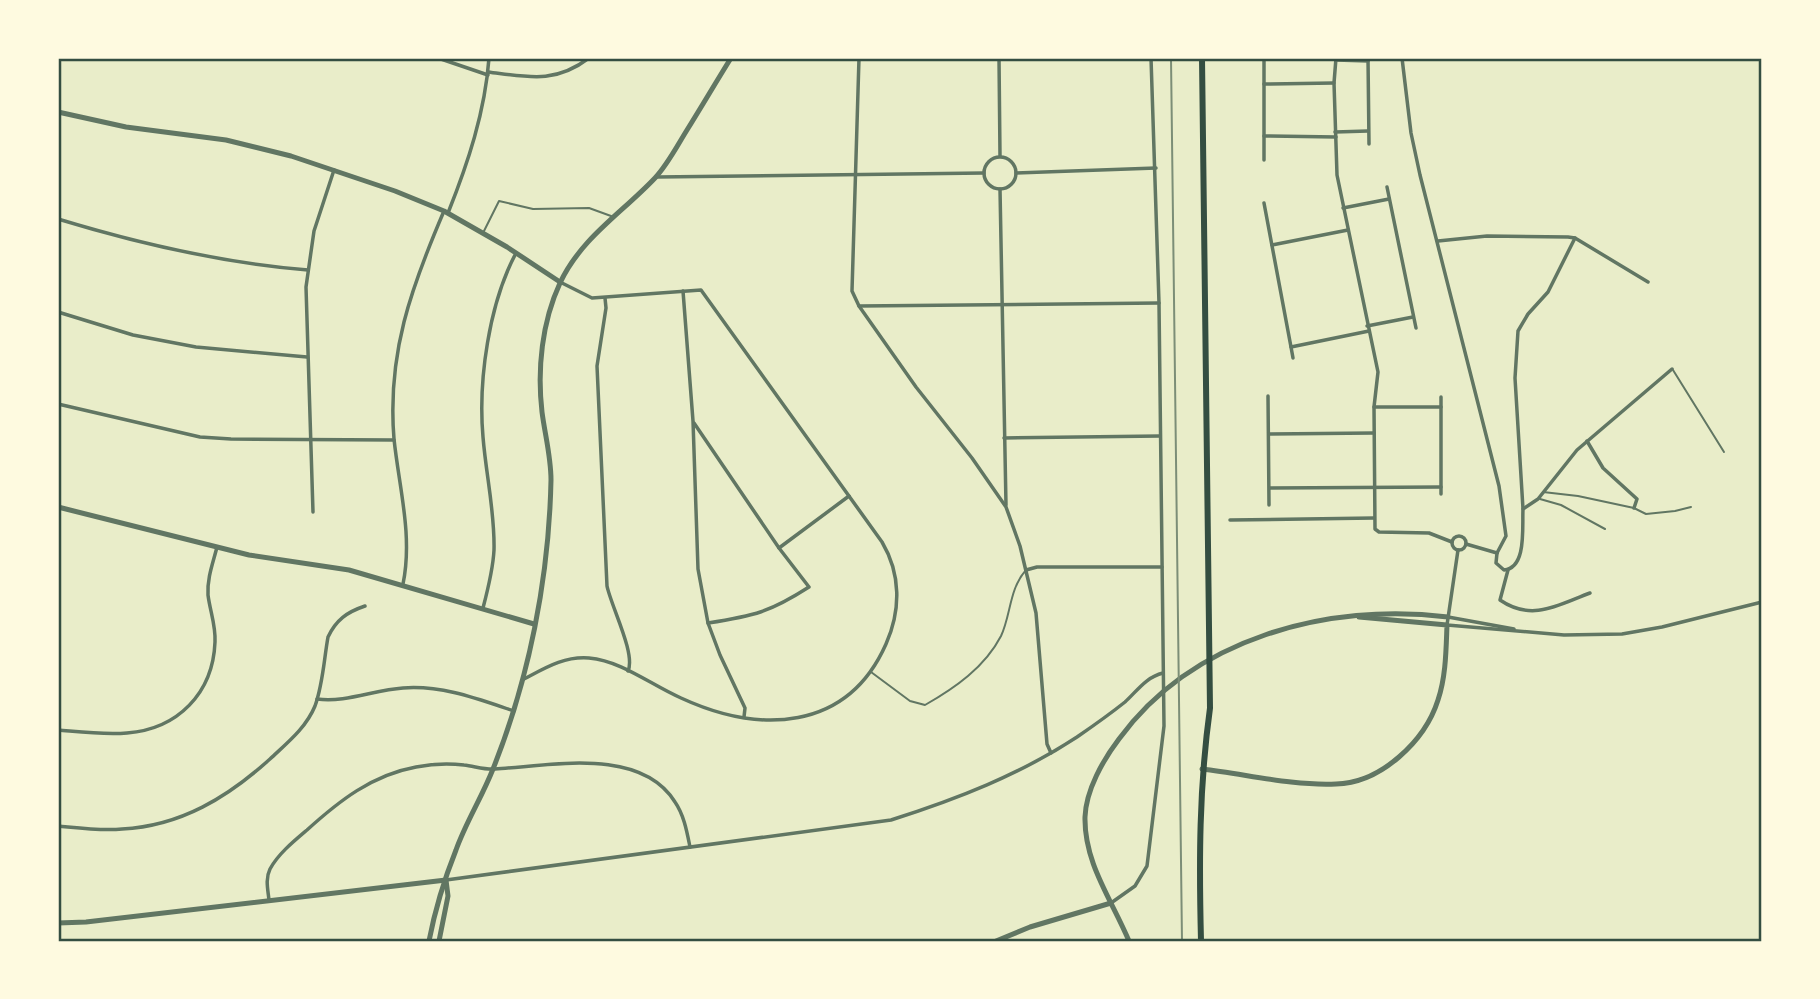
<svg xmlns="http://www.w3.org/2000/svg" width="1820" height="999" font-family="'IBM Plex Sans',sans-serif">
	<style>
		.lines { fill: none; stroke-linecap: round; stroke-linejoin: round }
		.service { stroke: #617663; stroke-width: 2 }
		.minor { stroke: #617663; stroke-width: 3.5 }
		.tertiary { stroke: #617663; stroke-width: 5 }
		.primary { stroke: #344e41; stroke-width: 6 }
		.rail { stroke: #7c8e77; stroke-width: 2 }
		.neatline { fill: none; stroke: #344e41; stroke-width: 2.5 }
	</style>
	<rect width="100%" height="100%" fill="#e9edc9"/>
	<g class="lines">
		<g class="service">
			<polyline points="484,231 499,201 533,209 589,208 611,216"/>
			<polyline points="1673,370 1724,452"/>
			<polyline points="1543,492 1578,496 1634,508 1646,514 1675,511 1691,507"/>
			<polyline points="1540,499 1561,505 1605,529"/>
			<path d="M871,672l39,29 15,4c30,-17 60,-38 76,-69 10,-21 8,-47 25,-66"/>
		</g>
		<g class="minor">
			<polyline points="438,58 488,75"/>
			<polyline points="859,58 852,291 859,306 916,387 972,458 1006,507 1020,546 1036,613 1047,744 1051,753"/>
			<polyline points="999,58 1000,156"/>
			<polyline points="1264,58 1264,160"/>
			<polyline points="1336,58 1334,83 1337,175 1378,372 1374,407 1375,529 1379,532 1429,533 1452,542"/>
			<polyline points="1368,58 1369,144"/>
			<polyline points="1402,58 1411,133 1420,175 1499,486 1506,536 1497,553"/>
			<polyline points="1336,60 1368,61"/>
			<path d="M488,72c40,5 67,12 101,-14"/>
			<polyline points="1264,84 1334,83"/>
			<polyline points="1335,132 1368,131"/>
			<polyline points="1264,136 1336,137"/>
			<circle cx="1000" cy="173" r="16"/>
			<polyline points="1016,173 1156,168"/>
			<polyline points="657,177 984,173"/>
			<polyline points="1387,187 1416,328"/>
			<polyline points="1000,189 1006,505"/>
			<polyline points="1264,203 1291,347 1369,331"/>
			<polyline points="1343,208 1389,199"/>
			<path d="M448,213c20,-50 37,-101 41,-155"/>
			<path d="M58,219c82,25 164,44 250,51"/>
			<polyline points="1438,241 1487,236 1568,237 1575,238 1648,282"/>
			<polyline points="1272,245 1348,230"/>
			<polyline points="683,291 693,421 698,569 708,623 720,655 745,708 744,717"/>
			<path d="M605,298l1,10 -9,58 10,220c4,20 29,68 21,85"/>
			<polyline points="859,306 1159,303"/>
			<polyline points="58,312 133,335 196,347 307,357"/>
			<polyline points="1367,326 1413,317"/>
			<polyline points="1291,347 1293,358"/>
			<polyline points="1268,396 1269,505"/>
			<polyline points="1441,397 1441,494"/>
			<polyline points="58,404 200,437 231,439 394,440"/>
			<polyline points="1374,407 1441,407"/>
			<path d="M694,423l85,125 30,39c-39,25 -55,29 -101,36"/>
			<polyline points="1269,434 1374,433"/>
			<polyline points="1004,438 1160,436"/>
			<polyline points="1587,441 1603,468 1637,499 1634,508"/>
			<polyline points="1270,488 1441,487"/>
			<polyline points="1523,509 1515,378 1518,331 1528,314 1548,292 1575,238"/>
			<polyline points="313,512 306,287 314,231 334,170"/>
			<polyline points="1230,520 1374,518"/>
			<circle cx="1459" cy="543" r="7"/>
			<polyline points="1466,544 1497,553"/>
			<polyline points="779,548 849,496"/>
			<polyline points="1458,550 1447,625 1564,635 1622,634 1662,627 1762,602"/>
			<path d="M1497,553l-1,10 8,7c23,-2 18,-43 19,-61l15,-10 39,-49 95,-81"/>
			<polyline points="1026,570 1037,567 1162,567"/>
			<path d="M1508,570l-8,30c32,22 58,5 90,-7"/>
			<path d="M403,584c10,-48 -4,-97 -9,-145 -7,-85 17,-151 50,-228"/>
			<path d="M483,608c5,-19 10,-38 11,-58 1,-38 -8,-75 -11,-113 -5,-57 6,-133 33,-184"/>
			<polyline points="1448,617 1514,629"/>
			<path d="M524,679c21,-11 40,-23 65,-21 33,3 62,27 92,40 78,36 166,34 205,-54 15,-34 15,-70 -4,-102l-181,-252 -109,8 -32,-16"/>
			<path d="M317,699c28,4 57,-9 86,-11 39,-3 75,11 111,23"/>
			<path d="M58,730c23,2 46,5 69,3 51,-4 86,-40 88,-91 1,-16 -5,-31 -7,-47 -1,-17 5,-32 9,-48"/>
			<path d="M58,826c21,2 43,5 64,3 59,-3 106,-32 148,-70 17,-16 36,-31 45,-53 8,-22 9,-47 13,-69 8,-17 19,-25 37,-31"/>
			<path d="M446,880l445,-60c66,-21 128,-45 186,-83 16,-11 33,-23 48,-35 12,-11 21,-25 38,-29"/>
			<path d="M269,900c-1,-10 -4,-21 1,-31 8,-15 24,-28 37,-39 32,-29 65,-55 109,-63 15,-3 32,-4 48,-2 10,1 21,5 31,4 54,-3 145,-23 180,33 9,13 12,30 15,45"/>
			<polyline points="1111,903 1135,886 1147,866 1164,726 1159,303 1151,58"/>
		</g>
		<g class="tertiary">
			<polyline points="58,112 126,127 226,140 291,156 395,191 444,211 507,247 560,282"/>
			<polyline points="58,507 249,555 349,570 534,624"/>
			<path d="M1202,769c44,5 90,17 134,15 45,-1 89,-43 102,-84 8,-24 8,-50 9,-75l-88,-8"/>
			<polyline points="58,923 86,922 446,880"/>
			<path d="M429,941c6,-31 15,-61 27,-91 10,-28 26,-53 37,-81 36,-90 56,-191 58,-289 0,-23 -6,-45 -9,-68 -5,-43 0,-90 18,-129 21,-45 62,-70 95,-105 13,-14 22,-32 32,-48 15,-24 29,-48 44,-72"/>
			<polyline points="439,941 448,896 446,880"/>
			<polyline points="996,941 1030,927 1111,903"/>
			<path d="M1129,941c-17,-41 -45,-78 -44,-124 1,-27 18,-57 34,-78 74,-101 209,-137 329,-122"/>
		</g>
		<path class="primary" d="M1201,941c-2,-80 -2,-153 9,-233l-8,-650"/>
		<polyline class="rail" points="1171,58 1182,941"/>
	</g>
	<rect width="1820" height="999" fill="none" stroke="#fefae0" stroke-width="119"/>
	<rect x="60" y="60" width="1700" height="880" class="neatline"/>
</svg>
